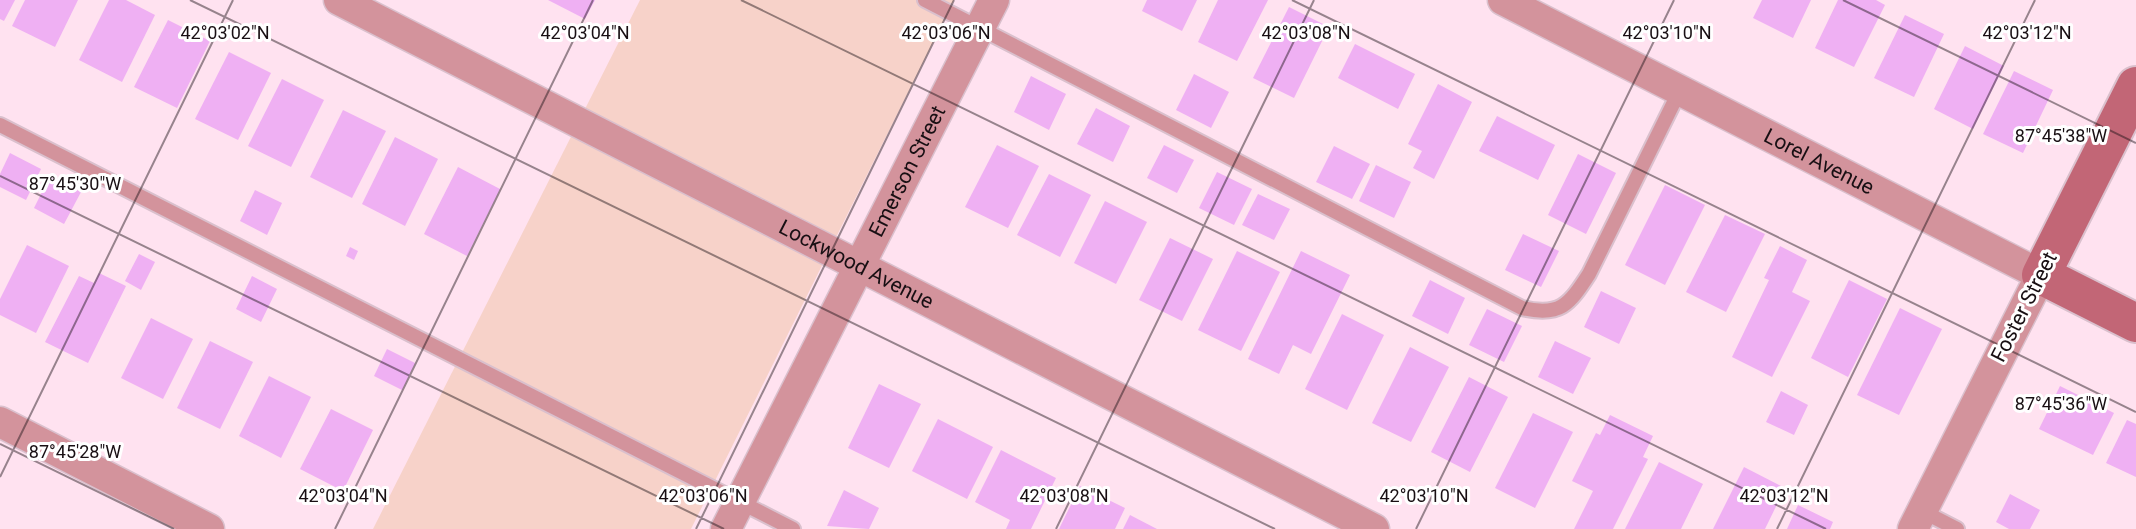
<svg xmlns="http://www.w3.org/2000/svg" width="2136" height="529" font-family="Roboto,sans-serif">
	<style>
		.green { fill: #f7d2c9 }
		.building { fill: #efb0f3 }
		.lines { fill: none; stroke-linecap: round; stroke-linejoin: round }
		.lane-casing { stroke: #dac0cd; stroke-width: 18 }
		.street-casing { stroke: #dac0cd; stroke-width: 33 }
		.secondary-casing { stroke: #dac0cd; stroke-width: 42 }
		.lane { stroke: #d3939c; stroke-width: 14 }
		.street { stroke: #d3939c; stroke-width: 30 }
		.secondary { stroke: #c26676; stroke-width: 38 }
		.ticks { fill: none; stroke: #180f13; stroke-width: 2; stroke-opacity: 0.45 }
		.labels { text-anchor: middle; stroke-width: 6; stroke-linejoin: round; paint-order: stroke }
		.street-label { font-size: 21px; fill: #180f13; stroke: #fff }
		.ticks-label { font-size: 18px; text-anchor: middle; fill: #180f13; stroke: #fff; stroke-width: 6; stroke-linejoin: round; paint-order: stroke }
	</style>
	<rect width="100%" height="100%" fill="#ffe2f0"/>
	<polygon class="green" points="640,0 954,0 691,529 373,529"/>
	<g class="building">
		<polygon points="0,0 15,0 4,21 0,19"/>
		<polygon points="25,0 78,0 55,47 12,26"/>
		<polygon points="109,0 126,0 155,15 122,82 79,60"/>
		<polygon points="548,0 595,0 585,19"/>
		<polygon points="1147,0 1197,0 1182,31 1142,11"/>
		<polygon points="1218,0 1268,0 1237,61 1198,42"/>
		<polygon points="1762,0 1811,0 1793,38 1753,18"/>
		<polygon points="1838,0 1876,0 1885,5 1854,67 1815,48"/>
		<polygon points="1289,7 1329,27 1294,98 1253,78"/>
		<polygon points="1905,15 1944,34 1914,97 1874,78"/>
		<polygon points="168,20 210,41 177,108 134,87"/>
		<polygon points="1355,44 1415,74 1398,109 1338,78"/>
		<polygon points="1965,46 2004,66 1973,129 1934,109"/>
		<polygon points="229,52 271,73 238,140 195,119"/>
		<polygon points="2014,71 2053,90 2023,153 1983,134"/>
		<polygon points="1194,74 1229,92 1211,128 1176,110"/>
		<polygon points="1031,76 1066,94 1049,130 1014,112"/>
		<polygon points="282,79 324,100 291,167 248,146"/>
		<polygon points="1438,84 1472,102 1434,179 1413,168 1422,151 1408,144"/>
		<polygon points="1096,108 1130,126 1113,162 1077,144"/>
		<polygon points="343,110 386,131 352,198 310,177"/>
		<polygon points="1497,116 1555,145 1538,180 1479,151"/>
		<polygon points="395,137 438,159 405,226 362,204"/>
		<polygon points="997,145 1039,166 1008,228 965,207"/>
		<polygon points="1164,145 1194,160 1177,193 1147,178"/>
		<polygon points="1334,146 1370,164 1352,199 1316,182"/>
		<polygon points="10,153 41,169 26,200 0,187 0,174"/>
		<polygon points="1578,154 1616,173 1586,234 1548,215"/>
		<polygon points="1376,165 1411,182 1394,218 1359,201"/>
		<polygon points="458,167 500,189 467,256 424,234"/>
		<polygon points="1217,172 1252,189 1234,225 1199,208"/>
		<polygon points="1049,174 1091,195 1060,257 1017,235"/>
		<polygon points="50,176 81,192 64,224 34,208"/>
		<polygon points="1665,185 1705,205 1665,285 1625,265"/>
		<polygon points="255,190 282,203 267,235 240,221"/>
		<polygon points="1258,194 1290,209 1274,240 1242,225"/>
		<polygon points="1105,201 1147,222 1116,284 1074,263"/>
		<polygon points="1725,215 1765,234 1726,312 1686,292"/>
		<polygon points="1523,234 1559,251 1541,287 1505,270"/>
		<polygon points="1170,238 1213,259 1182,321 1139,300"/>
		<polygon points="27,245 69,266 36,333 0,315 0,299"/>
		<polygon points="1780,246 1807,260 1792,292 1810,301 1772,377 1732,357 1769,280 1764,278"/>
		<polygon points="350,247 358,251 354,260 346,256"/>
		<polygon points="1237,251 1280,272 1241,351 1198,330"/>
		<polygon points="1301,251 1350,275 1311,354 1293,345 1279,374 1248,359"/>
		<polygon points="139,254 155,262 141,290 125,281"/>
		<polygon points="99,273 126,286 88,363 45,342 79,276 94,283"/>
		<polygon points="252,276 277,289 261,322 236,309"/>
		<polygon points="1430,280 1465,298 1448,334 1412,316"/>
		<polygon points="1849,280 1887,299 1848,377 1811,358"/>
		<polygon points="1601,291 1636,308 1619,344 1584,327"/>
		<polygon points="1900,308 1942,329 1899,415 1857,395"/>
		<polygon points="1487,309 1522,326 1504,362 1469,345"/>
		<polygon points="1342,314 1384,335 1347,410 1305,389"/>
		<polygon points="151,318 193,339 163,399 121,378"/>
		<polygon points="210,341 253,362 220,429 177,408"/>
		<polygon points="1555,341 1591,358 1573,394 1538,377"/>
		<polygon points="1410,347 1449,367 1411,442 1372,423"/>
		<polygon points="387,349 415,363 402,390 374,376"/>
		<polygon points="269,376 311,397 281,458 239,436"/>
		<polygon points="1469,377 1508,397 1470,472 1431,452"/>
		<polygon points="879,384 921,404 889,468 848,448"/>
		<polygon points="2060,386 2114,413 2093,455 2039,429"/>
		<polygon points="1781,391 1808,405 1794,435 1766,422"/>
		<polygon points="331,409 373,430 343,491 300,469"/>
		<polygon points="1533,413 1573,432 1535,508 1495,488"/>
		<polygon points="1610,415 1653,436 1643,457 1648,459 1613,529 1574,529 1593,491 1572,481 1596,433 1600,435"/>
		<polygon points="938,419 993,447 967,499 912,471"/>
		<polygon points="2127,420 2136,424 2136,477 2106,463"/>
		<polygon points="1001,450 1056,478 1031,529 1006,529 1010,520 975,502"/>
		<polygon points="1659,462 1703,484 1681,529 1625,529"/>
		<polygon points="1744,467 1785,488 1765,529 1713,529"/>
		<polygon points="1080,486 1125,508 1115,529 1059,529"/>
		<polygon points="844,490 879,508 869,529 827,526"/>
		<polygon points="2010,494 2040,510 2030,529 2009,529 1996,522"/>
		<polygon points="1798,505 1833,522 1830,529 1787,529"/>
		<polygon points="1130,515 1157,529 1123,529"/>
	</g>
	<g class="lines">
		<g class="lane-casing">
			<g id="lane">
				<path d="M925,0l597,308c38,9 47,-3 67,-34l91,-184"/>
				<polyline points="0,125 793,529"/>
				<polyline points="1922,511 1957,529"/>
			</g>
		</g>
		<g class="street-casing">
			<g id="street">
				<path id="s1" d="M339,0l1035,529"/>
				<path id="s2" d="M1503,0l538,275 -128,254"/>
				<polyline points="0,422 209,529"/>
				<path id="s3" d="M726,529l268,-529"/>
			</g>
		</g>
		<g class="secondary-casing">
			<polyline id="secondary" points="2136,86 2041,275 2136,323"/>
		</g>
		<use href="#lane" class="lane"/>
		<use href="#street" class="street"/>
		<use href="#secondary" class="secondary"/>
	</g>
	<path class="ticks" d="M190,0l1085,529M741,0l1085,529M1292,0l844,412M1843,0l293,143M0,176l724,353M0,444l174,85M0,477l233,-477M335,529l258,-529M696,529l258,-529M1056,529l258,-529M1416,529l258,-529M1777,529l258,-529"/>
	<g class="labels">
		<g class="street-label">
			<text dy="7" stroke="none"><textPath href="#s2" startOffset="355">Lorel Avenue</textPath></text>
			<text dy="7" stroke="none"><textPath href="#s3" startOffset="401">Emerson Street</textPath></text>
			<text dy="7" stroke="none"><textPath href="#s1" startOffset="581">Lockwood Avenue</textPath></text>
			<text transform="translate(2024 307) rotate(-63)" y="7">Foster Street</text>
		</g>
	</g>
	<g class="ticks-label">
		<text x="225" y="39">42°03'02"N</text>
		<text x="585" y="39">42°03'04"N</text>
		<text x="946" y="39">42°03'06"N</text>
		<text x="1306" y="39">42°03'08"N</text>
		<text x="1667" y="39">42°03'10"N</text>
		<text x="2027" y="39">42°03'12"N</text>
		<text x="2061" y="142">87°45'38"W</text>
		<text x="75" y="190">87°45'30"W</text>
		<text x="2061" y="410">87°45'36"W</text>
		<text x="75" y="458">87°45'28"W</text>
		<text x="343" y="502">42°03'04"N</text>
		<text x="703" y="502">42°03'06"N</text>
		<text x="1064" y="502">42°03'08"N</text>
		<text x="1424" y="502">42°03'10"N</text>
		<text x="1784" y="502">42°03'12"N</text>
	</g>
</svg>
